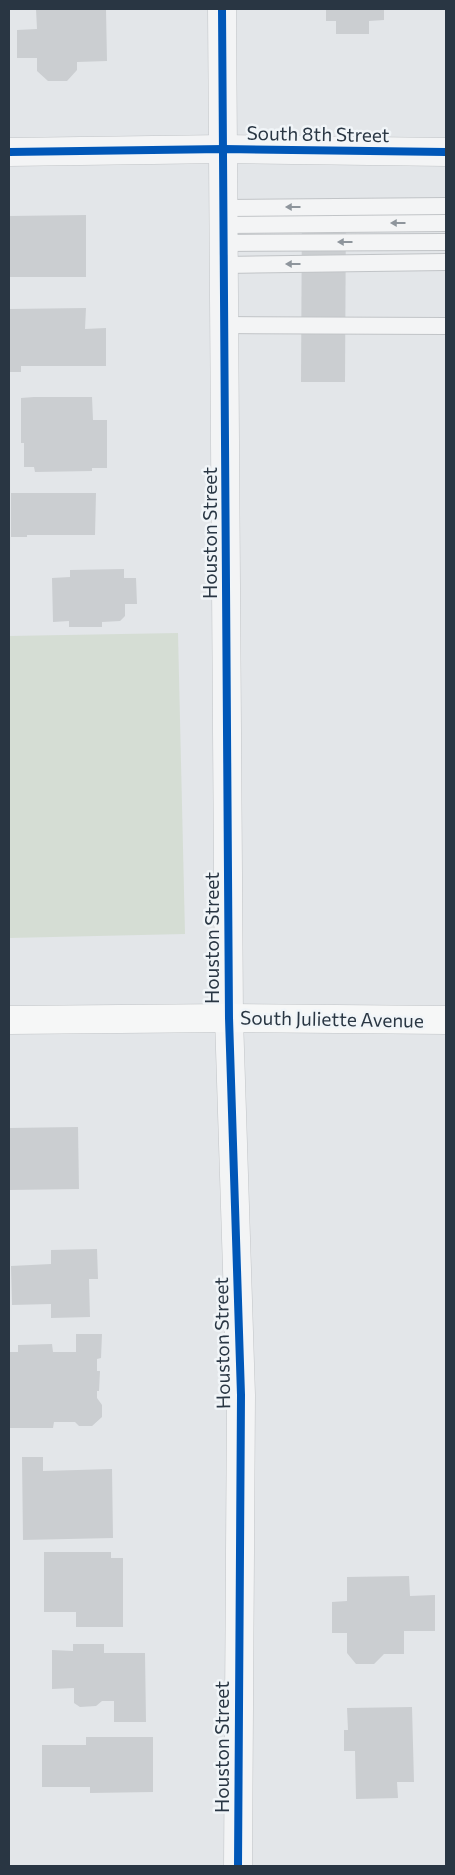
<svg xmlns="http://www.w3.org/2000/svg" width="455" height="1875" font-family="Commissioner,sans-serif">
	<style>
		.green { fill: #d5ddd4 }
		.building { fill: #cbced1 }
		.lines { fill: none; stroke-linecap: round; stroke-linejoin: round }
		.lane-casing { stroke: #c1c4c7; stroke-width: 18 }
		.street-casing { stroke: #c1c4c7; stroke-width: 29 }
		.secondary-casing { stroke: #c1c4c7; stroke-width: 29 }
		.lane { stroke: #f3f4f5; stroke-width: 16 }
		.street { stroke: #f3f4f5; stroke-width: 28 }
		.secondary { stroke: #f6f7f7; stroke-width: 28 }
		.cycleway-casing { stroke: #f1f5f8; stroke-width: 11 }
		.cycleway { stroke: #0057b8; stroke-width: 8 }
		.oneway { fill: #8e959c }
		.labels { text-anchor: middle; stroke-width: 5; stroke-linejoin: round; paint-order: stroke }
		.street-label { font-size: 19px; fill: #293643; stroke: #f1f5f8 }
	</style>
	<rect width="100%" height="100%" fill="#e3e6e9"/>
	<polygon class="green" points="178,633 185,934 9,938 9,636"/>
	<g class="building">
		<polygon points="36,9 106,9 107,61 77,62 77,70 67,81 48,81 37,71 37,58 17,58 17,30 37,29"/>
		<polygon points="326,9 384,9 384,20 369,21 369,34 336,34 336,21 326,21"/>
		<polygon points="302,200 346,200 345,382 301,382"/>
		<polygon points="86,215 86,277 9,277 9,216"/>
		<polygon points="86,308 85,329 106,328 106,366 21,366 21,372 9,372 9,309"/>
		<polygon points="34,397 92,397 93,420 107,420 107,468 92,468 92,471 35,472 34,467 24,467 24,443 21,443 21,398"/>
		<polygon points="11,493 96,493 95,535 27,535 27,537 11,537"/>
		<polygon points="124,569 124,578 136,578 137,604 125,604 125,616 120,621 102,622 102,627 69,627 69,621 53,622 52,578 70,577 70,570"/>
		<polygon points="78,1127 79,1189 9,1190 9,1128"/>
		<polygon points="97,1249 98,1279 89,1279 90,1317 51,1318 51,1304 12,1305 11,1266 51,1264 51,1250"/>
		<polygon points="76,1334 102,1334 101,1358 97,1359 97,1371 100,1371 99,1391 97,1391 97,1398 102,1405 102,1417 92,1426 79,1426 75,1422 54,1422 53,1428 9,1428 9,1352 18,1352 18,1345 52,1344 53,1352 76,1352"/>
		<polygon points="22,1457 43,1457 43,1471 112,1469 113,1538 23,1540"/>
		<polygon points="44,1552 111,1552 111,1558 123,1558 123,1627 76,1627 76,1612 44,1612"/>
		<polygon points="409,1576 410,1596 435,1595 435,1631 404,1631 404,1654 384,1654 374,1664 356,1664 347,1653 347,1633 332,1633 332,1602 347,1601 347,1577"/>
		<polygon points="73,1644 104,1644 104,1653 145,1653 146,1722 114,1722 114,1701 102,1701 96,1706 80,1707 74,1703 74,1688 52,1689 52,1650 73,1651"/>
		<polygon points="412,1707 414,1782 397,1782 398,1798 356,1799 355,1751 344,1751 344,1730 348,1730 347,1708"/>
		<polygon points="86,1737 153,1737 153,1792 90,1793 90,1787 42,1787 42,1745 86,1745"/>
	</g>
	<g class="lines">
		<g class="lane-casing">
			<g id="lane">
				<polyline points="225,208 446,206"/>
				<polyline points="224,225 446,223"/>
				<polyline points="224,243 446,242"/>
				<polyline points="225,265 446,262"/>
				<polyline points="225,325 446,326"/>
			</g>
		</g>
		<g class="street-casing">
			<g id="street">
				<polyline points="222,9 229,1018 241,1395 238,1866"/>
				<polyline points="9,152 224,149 446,152"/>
			</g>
		</g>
		<g class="secondary-casing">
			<polyline id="secondary" points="9,1020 229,1018 446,1020"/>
		</g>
		<use href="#lane" class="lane"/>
		<use href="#street" class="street"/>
		<use href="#secondary" class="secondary"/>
		<g class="cycleway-casing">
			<g id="cycleway">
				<polyline points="222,9 229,1018 241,1395 238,1866"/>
				<polyline points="9,152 224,149 446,152"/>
			</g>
		</g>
		<use href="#cycleway" class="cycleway"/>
	</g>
	<defs><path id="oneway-solid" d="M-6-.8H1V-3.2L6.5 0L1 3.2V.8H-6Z" transform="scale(1.25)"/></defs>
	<g class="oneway">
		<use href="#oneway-solid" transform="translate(293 207) rotate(180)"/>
		<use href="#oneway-solid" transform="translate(398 223) rotate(180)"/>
		<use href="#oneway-solid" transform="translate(345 242) rotate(-180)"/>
		<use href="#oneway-solid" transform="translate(293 264) rotate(180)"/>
	</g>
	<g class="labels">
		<g class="street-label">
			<text transform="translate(318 134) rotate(1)" y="7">South 8th Street</text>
			<text transform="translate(210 533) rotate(-90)" y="7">Houston Street</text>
			<text transform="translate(212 938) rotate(-90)" y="7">Houston Street</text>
			<text transform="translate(332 1019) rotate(1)" y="7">South Juliette Avenue</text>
			<text transform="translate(222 1343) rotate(-91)" y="7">Houston Street</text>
			<text transform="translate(222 1747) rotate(-90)" y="7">Houston Street</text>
		</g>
	</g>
	<rect width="455" height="1875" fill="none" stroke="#293643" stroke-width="20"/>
</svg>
